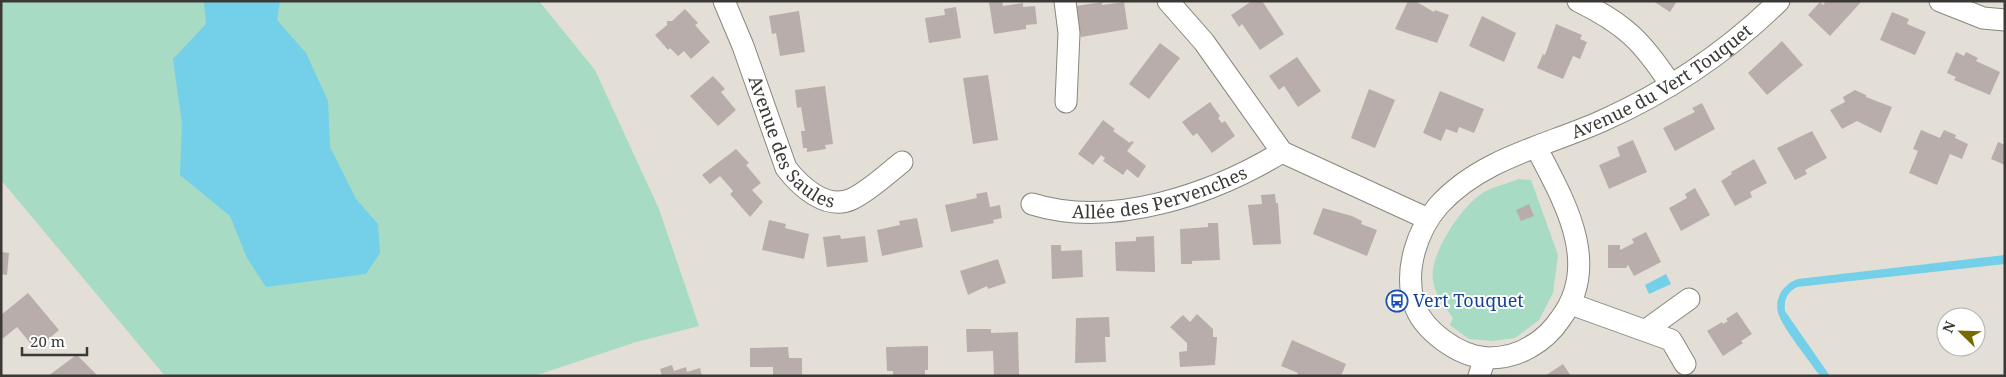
<svg xmlns="http://www.w3.org/2000/svg" width="2006" height="377" font-family="'Noto Serif',serif">
	<style>
		.green { fill: #a7dbc3 }
		.water { fill: #73d0e8 }
		.building { fill: #b8adab }
		.lines { fill: none; stroke-linecap: round; stroke-linejoin: round }
		.minor-casing { stroke: #89867e; stroke-width: 23 }
		.minor { stroke: #fff; stroke-width: 21 }
		.labels { text-anchor: middle; stroke-width: 4; stroke-linejoin: round; paint-order: stroke }
		.street-label { font-size: 18px; fill: #3a3935; stroke: #fff }
		.transit-label { font-size: 18px; fill: #164399; stroke: #fff; text-anchor: start }
	</style>
	<rect width="100%" height="100%" fill="#e3dfd6"/>
	<g class="green">
		<polygon points="1,1 539,1 595,70 659,209 699,326 636,342 534,376 165,376 1,180"/>
		<path d="M1519,179l12,1 27,75 -5,38 -14,27 -24,18 -23,3 -23,-2 -19,-14 3,-7c-9,-12 -17,-22 -20,-37 -5,-26 31,-79 53,-90 10,-5 23,-8 33,-12z"/>
	</g>
	<g class="water">
		<polygon points="204,1 280,1 277,20 306,53 328,101 330,147 356,199 378,224 380,253 366,274 266,287 247,258 230,216 180,175 182,124 173,59 206,24"/>
		<path d="M2005,255v9l-208,23c-11,6 -13,13 -12,24l45,65h-10c-11,-16 -36,-46 -42,-63 -4,-15 6,-30 20,-34z"/>
		<polygon points="1666,274 1671,284 1649,294 1645,285"/>
	</g>
	<g class="building">
		<polygon points="1002,1 1003,6 1023,3 1023,7 1035,6 1037,24 1026,25 1026,29 994,34 989,2"/>
		<polygon points="1252,1 1262,1 1284,34 1260,50 1242,24 1239,27 1231,15"/>
		<polygon points="1408,1 1415,1 1434,12 1435,10 1449,15 1437,43 1395,29"/>
		<polygon points="1653,1 1677,1 1670,12"/>
		<polygon points="1826,1 1862,1 1830,36 1808,15 1820,2 1823,5"/>
		<polygon points="1102,2 1102,5 1124,2 1128,29 1081,37 1076,6"/>
		<polygon points="956,7 961,38 929,43 925,18 945,15 944,9"/>
		<polygon points="685,9 698,23 695,25 710,42 691,59 684,51 678,56 670,48 668,50 655,35 667,25 667,21 672,21"/>
		<polygon points="799,11 805,52 780,56 776,33 772,34 769,16"/>
		<polygon points="1892,12 1909,19 1907,24 1926,32 1915,55 1880,40"/>
		<polygon points="1482,16 1516,33 1504,62 1469,46"/>
		<polygon points="1556,24 1582,35 1580,39 1587,42 1580,59 1573,56 1563,79 1537,68 1543,54 1545,55"/>
		<polygon points="1782,41 1803,65 1767,95 1748,73"/>
		<polygon points="1160,43 1180,58 1149,99 1129,84"/>
		<polygon points="1956,52 1964,56 1966,52 1978,58 1976,61 2000,72 1990,95 1954,80 1956,77 1947,73"/>
		<polygon points="1297,57 1321,91 1298,107 1284,86 1279,90 1269,76"/>
		<polygon points="988,75 998,140 973,144 963,78"/>
		<polygon points="713,76 725,89 721,92 736,110 718,126 690,96"/>
		<polygon points="825,86 833,144 825,145 826,149 807,152 807,148 803,148 801,131 805,131 801,107 797,108 795,90"/>
		<polygon points="1369,89 1395,100 1375,148 1351,138"/>
		<polygon points="1855,90 1866,95 1866,97 1892,107 1881,133 1857,121 1842,129 1830,110 1845,102 1843,97"/>
		<polygon points="1440,91 1484,109 1474,133 1459,127 1457,133 1446,129 1441,141 1423,133"/>
		<polygon points="1210,102 1220,116 1218,118 1222,123 1225,121 1235,136 1212,153 1197,133 1193,136 1182,122"/>
		<polygon points="1702,103 1715,129 1675,151 1663,128 1695,112 1692,108"/>
		<polygon points="1103,120 1115,129 1113,131 1130,143 1131,141 1134,142 1127,151 1146,166 1138,178 1127,169 1123,175 1103,161 1105,158 1101,155 1093,165 1078,154"/>
		<polygon points="1921,130 1940,138 1944,130 1956,135 1955,138 1968,144 1962,159 1950,154 1937,185 1909,173 1918,151 1913,149"/>
		<polygon points="1812,131 1827,158 1805,170 1807,174 1795,180 1777,148"/>
		<polygon points="1633,140 1647,172 1609,189 1599,165 1620,156 1617,147"/>
		<polygon points="1998,142 2005,145 2005,165 1991,159"/>
		<polygon points="736,149 749,163 746,165 761,183 752,190 763,202 750,217 730,194 733,191 720,176 710,184 702,175"/>
		<polygon points="1754,159 1767,183 1750,192 1752,197 1735,206 1721,181 1732,174 1731,172"/>
		<polygon points="1695,188 1710,215 1681,231 1669,208 1687,198 1685,194"/>
		<polygon points="987,192 990,207 1000,205 1002,218 993,220 994,223 951,232 945,205 977,198 976,194"/>
		<polygon points="1275,194 1276,203 1278,203 1281,244 1253,245 1248,205 1262,204 1261,195"/>
		<polygon points="1529,204 1534,216 1521,221 1516,210"/>
		<polygon points="1323,208 1352,216 1362,221 1361,224 1377,230 1367,256 1313,234"/>
		<polygon points="917,218 923,247 882,256 877,230 900,225 899,221"/>
		<polygon points="769,220 786,224 785,228 809,234 804,259 762,250"/>
		<polygon points="1208,223 1218,223 1220,260 1192,261 1192,264 1181,264 1180,229 1208,227"/>
		<polygon points="1646,232 1661,262 1634,276 1628,265 1626,268 1608,268 1608,245 1620,245 1620,250 1634,243 1632,239"/>
		<polygon points="840,235 841,239 865,236 868,262 827,267 823,237"/>
		<polygon points="1154,236 1155,272 1116,271 1115,242 1136,241 1136,237"/>
		<polygon points="1051,245 1061,245 1061,251 1082,250 1083,277 1052,279"/>
		<polygon points="1,252 9,253 7,275 1,274"/>
		<polygon points="998,259 1006,283 988,289 987,286 968,295 960,271"/>
		<polygon points="28,293 59,330 36,350 17,327 1,340 1,315"/>
		<polygon points="1737,312 1752,334 1741,341 1743,343 1723,356 1707,331 1722,322 1723,324 1728,321 1726,319"/>
		<polygon points="1197,314 1213,329 1213,337 1217,337 1215,365 1180,367 1179,352 1187,351 1187,343 1170,327 1183,315 1190,322"/>
		<polygon points="1109,317 1110,337 1105,337 1106,362 1075,363 1076,318"/>
		<polygon points="966,329 991,329 991,333 1018,332 1019,376 994,376 993,351 967,352"/>
		<polygon points="1292,340 1346,364 1341,376 1297,376 1298,373 1281,366"/>
		<polygon points="928,346 928,370 925,370 925,376 893,376 893,371 887,371 886,347"/>
		<polygon points="788,347 789,358 802,358 802,376 773,376 773,367 750,367 750,348"/>
		<polygon points="75,356 78,356 98,376 48,376"/>
		<polygon points="1563,364 1571,376 1545,376"/>
		<polygon points="672,365 674,371 686,367 687,372 700,368 702,376 662,376 660,369"/>
	</g>
	<g class="lines">
		<g class="minor-casing">
			<g id="minor">
				<path id="s1" d="M724,1l19,45 43,122c14,18 40,43 66,31 17,-8 35,-25 50,-37"/>
				<polyline points="1065,1 1069,33 1066,102"/>
				<polyline points="1168,1 1204,42 1282,152 1428,219"/>
				<path d="M1578,1c47,23 64,40 93,84"/>
				<polyline points="1940,1 1983,18 2005,20"/>
				<path id="s2" d="M1536,147c27,52 66,116 25,171 -8,12 -18,22 -31,29 -13,8 -27,11 -42,11 -29,-1 -66,-28 -74,-55 -10,-33 3,-73 25,-98 43,-47 107,-59 163,-84 65,-29 126,-70 177,-120"/>
				<path id="s3" d="M1032,204c80,25 181,-10 250,-52"/>
				<polyline points="1571,304 1671,340 1685,364"/>
				<polyline points="1646,330 1689,299"/>
				<polyline points="1479,376 1485,358"/>
			</g>
		</g>
		<use href="#minor" class="minor"/>
	</g>
	<defs>
		<g id="bus-ring" transform="scale(1.125)"><circle r="9.5" fill="#fff" stroke="#1a4fb4" stroke-width="1.5"/><path d="M-5-6H5V4H4V6H2V4H-2V6H-4V4H-5ZM-3.5-4V0h7V-4ZM-3.5 1.2v1.5H-2V1.2ZM2 1.2v1.5H3.5V1.2Z" fill="#1a4fb4"/></g>
	</defs>
	<g fill-rule="evenodd">
		<use href="#bus-ring" x="1397" y="301"/>
	</g>
	<g class="labels">
		<g class="street-label">
			<text dy="6" stroke="none"><textPath href="#s2" startOffset="729">Avenue du Vert Touquet</textPath></text>
			<text dy="6" stroke="none"><textPath href="#s1" startOffset="160">Avenue des Saules</textPath></text>
			<text dy="6" stroke="none"><textPath href="#s3" startOffset="131">Allée des Pervenches</textPath></text>
		</g>
		<g class="transit-label">
			<text x="1413" y="307">Vert Touquet</text>
		</g>
	</g>
	<rect width="2006" height="377" fill="none" stroke="#3a3935" stroke-width="5"/>
	<g transform="translate(1961 332) rotate(293)"><circle r="24" fill="#ffffff" stroke="#b0b0ae"/>
	<path d="M0-4L9 19L0 12L-9 19Z" fill="#766900"/>
	<text y="-8" font-size="14" font-weight="bold" text-anchor="middle" fill="#3a3935">N</text>
	</g>
	<path d="M22 347v8h65v-8" fill="none" stroke="#3a3935" stroke-width="2.5"/>
	<text x="30" y="347" font-size="15" fill="#3a3935" stroke="#ffffff" stroke-width="4" paint-order="stroke">20 m</text>
</svg>
